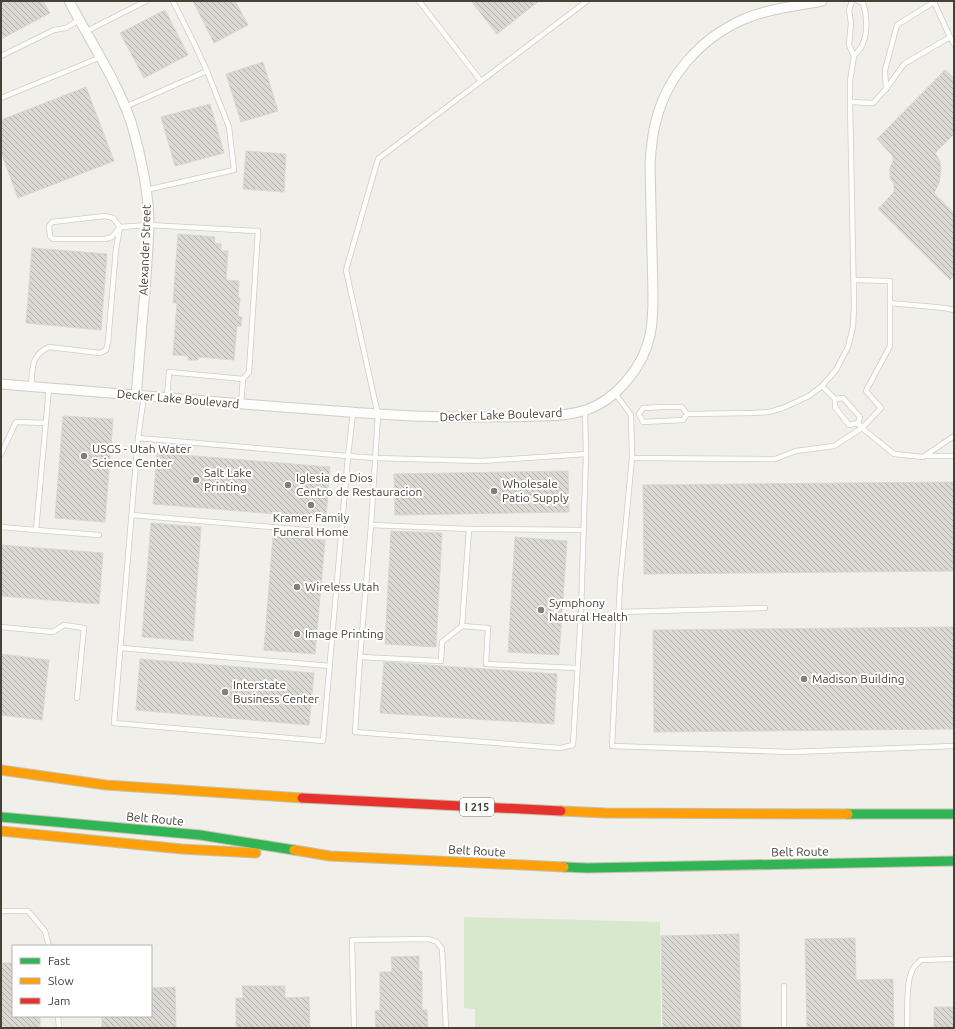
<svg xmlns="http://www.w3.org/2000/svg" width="955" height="1029" font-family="Ubuntu,sans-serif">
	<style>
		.grass { fill: #d8e8cd }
		.building { fill: url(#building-back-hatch); stroke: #d8d7d0 }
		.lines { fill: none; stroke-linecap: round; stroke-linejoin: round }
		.lane-casing { stroke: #cecdc8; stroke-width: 6 }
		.street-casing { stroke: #cecdc8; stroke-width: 11 }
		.fast-casing { stroke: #c5c0a9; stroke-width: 11 }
		.slow-casing { stroke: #c5c0a9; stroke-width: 11 }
		.jam-casing { stroke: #c5c0a9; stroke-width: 11 }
		.lane { stroke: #fdfdfc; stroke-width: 4.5 }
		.street { stroke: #fdfdfc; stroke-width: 9 }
		.fast { stroke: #30b455; stroke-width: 9 }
		.slow { stroke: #ff9f0a; stroke-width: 9 }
		.jam { stroke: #e5322d; stroke-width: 9 }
		.poi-dot { fill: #817f76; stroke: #fff; stroke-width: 1.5 }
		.labels { text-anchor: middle; stroke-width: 4; stroke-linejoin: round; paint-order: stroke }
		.shield { fill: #fff; stroke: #7d7b73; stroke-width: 1 }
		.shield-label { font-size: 11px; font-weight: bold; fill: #454237 }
		.street-label { font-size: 12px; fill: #454237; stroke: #fff }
		.poi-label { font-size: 12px; fill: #454237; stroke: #fff; text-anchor: start }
	</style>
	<defs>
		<pattern id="building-back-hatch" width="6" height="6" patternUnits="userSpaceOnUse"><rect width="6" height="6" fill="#d9d8d3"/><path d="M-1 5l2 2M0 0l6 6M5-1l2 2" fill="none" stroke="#b2b1ac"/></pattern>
	</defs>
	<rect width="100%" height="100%" fill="#f0efea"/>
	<polygon class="grass" points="464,917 660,922 661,1028 475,1028 475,1009 464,1008"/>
	<g class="building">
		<polygon points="1,1 43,1 50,13 1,39"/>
		<polygon points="193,1 235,1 248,25 214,43"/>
		<polygon points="471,1 539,1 497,34"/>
		<polygon points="165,10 188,55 144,78 120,33"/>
		<polygon points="263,62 278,111 241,122 226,74"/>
		<polygon points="945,70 954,78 954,134 935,153 940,161 941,171 939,183 934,193 954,213 954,276 950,280 878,209 894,192 894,184 890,178 890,168 893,161 893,156 877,139"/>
		<polygon points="86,87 114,161 18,198 1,152 1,120"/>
		<polygon points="210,104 224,153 175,166 161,117"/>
		<polygon points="246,151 286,154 284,192 243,189"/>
		<polygon points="178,234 215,237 214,243 221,244 221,251 228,251 226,280 239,281 238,298 240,298 238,316 242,317 241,326 237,326 234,360 198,357 198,360 188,360 188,356 173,355 177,303 173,303"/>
		<polygon points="32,248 107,254 101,330 26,323"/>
		<polygon points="63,416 113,419 105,522 55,518"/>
		<polygon points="157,453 330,467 326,518 153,504"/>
		<polygon points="568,471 569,512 395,515 394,474"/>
		<polygon points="954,482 954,571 644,574 643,485"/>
		<polygon points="151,523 201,527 193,641 142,637"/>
		<polygon points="391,531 442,533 436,647 385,644"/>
		<polygon points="273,536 325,540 315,654 264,650"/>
		<polygon points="515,537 567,541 559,655 508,652"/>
		<polygon points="1,545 103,553 99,604 1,596"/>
		<polygon points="954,627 954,729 654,732 653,630"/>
		<polygon points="1,654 49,660 42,720 1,715"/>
		<polygon points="140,659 314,673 309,725 136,710"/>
		<polygon points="384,662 557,674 554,724 380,713"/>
		<polygon points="739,934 741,1028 663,1028 661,936"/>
		<polygon points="855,938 856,980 893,979 894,1028 807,1028 805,939"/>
		<polygon points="419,956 419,971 422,971 422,1010 427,1010 428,1028 376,1028 375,1011 380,1010 380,972 392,972 391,957"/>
		<polygon points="1,963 13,963 13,1016 40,1016 40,1028 1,1028"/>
		<polygon points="242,986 285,986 285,998 309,997 310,1028 236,1028 236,998 243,998"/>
		<polygon points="175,987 176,1028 102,1028 102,1016 151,1016 151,988"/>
		<rect x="934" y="1007" width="20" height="21"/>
	</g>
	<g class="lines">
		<g class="lane-casing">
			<g id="lane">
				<polyline points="173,1 194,43 207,71"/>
				<polyline points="419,1 481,81"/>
				<polyline points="85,32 146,1"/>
				<polyline points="1,56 54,30 66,28 79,20"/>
				<path d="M854,56c3,-4 8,-8 9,-13 5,-12 4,-28 0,-40l-5,-2"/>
				<polyline points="886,89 885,70 897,25 934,2 950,37"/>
				<polyline points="1,98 101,57"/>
				<polyline points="850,102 873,103 886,89 904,64 950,37 954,44"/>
				<polyline points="125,107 207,71 229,127 234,170 146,190"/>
				<polyline points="854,280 890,281 890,346 866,391 881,408 862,428 858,423"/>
				<polyline points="890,303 945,308 954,310"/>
				<path d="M31,386c2,-18 -1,-30 18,-39l51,6 6,-3 2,-8 8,-93 4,-22 -7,-9 -8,-2 -53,6 -3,4 1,10 3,3h52l7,-2 8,-10 29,-2 109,6 -9,141 -6,7 -2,25"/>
				<polyline points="822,386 835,399 835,407 849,425 858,423 860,417 843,398 835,399"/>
				<polyline points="615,393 631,415 632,458 620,584 612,746 790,752 954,746"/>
				<polyline points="167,398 169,372 243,379"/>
				<polygon points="663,407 682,407 687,414 683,420 643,422 639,414 643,408"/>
				<polyline points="585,410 586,454"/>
				<polyline points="353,413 348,456 375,458 482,461 586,454 581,612 573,745 560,748 355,732 360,657"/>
				<polyline points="687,414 752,413 769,412 783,408 809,396 822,386 836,370 848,347 853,327 854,305 850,102 850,81 854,56 849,45 851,23 849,10 852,1"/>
				<polygon points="138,438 348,456 323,741 114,723"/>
				<polyline points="138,438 144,396"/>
				<polyline points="1,454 16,422 46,423"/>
				<polyline points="926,456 954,456"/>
				<polyline points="632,458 775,459 796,451 834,446 862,428 894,454 923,457 954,436"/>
				<polyline points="132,515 341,533"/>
				<polyline points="371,525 469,529 462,626 442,642 441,661 360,657 371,525 378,415 346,270 378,159 587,1"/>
				<polyline points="1,527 36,530 49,388"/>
				<polyline points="469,529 583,530"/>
				<polyline points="36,530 99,535"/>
				<polyline points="619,612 765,608"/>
				<polyline points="462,626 488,628 486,664 577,668"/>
				<polyline points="1,627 53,632 64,625 84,628 77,698"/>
				<polyline points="121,648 330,666"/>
				<polyline points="1,911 28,911 45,931 49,946"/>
				<polyline points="784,986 784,1028"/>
				<polyline points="58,1016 59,1028"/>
				<polyline points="354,1028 352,940 429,939 437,942 442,949 446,1028"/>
				<path d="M907,1028c1,-16 -2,-48 7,-61 2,-3 5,-5 7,-7l33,-1"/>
			</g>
		</g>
		<g class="street-casing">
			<g id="street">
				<path d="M69,1c21,40 47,78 62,121 10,34 18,69 18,104 -1,26 -3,51 -5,76 -3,31 -5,62 -8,94"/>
				<path d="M1,384c89,7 178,15 267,22 70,5 141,12 212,11 19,0 39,0 59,-1 15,0 32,-1 47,-6 30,-10 58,-44 64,-75 3,-13 3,-26 3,-40l-3,-131c1,-15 2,-29 6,-43 11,-45 44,-82 86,-101 24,-11 54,-14 80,-19"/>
			</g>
		</g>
		<g class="fast-casing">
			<g id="fast">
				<polyline points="848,814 954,814"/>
				<polyline points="1,817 200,835 294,850"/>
				<polyline points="564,867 587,868 954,861"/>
			</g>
		</g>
		<g class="slow-casing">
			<g id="slow">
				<polyline points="1,770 106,785 302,798"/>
				<polyline points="561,811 605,813 848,814"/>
				<polyline points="1,831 182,849 256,853"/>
				<polyline points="294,850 330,856 564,867"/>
			</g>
		</g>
		<g class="jam-casing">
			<polyline id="jam" points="302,798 561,811"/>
		</g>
		<use href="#lane" class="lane"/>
		<use href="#street" class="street"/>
		<use href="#fast" class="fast"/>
		<use href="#slow" class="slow"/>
		<use href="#jam" class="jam"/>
	</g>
	<g class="poi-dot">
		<circle cx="84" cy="456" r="4"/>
		<circle cx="196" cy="480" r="4"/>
		<circle cx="288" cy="485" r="4"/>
		<circle cx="494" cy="491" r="4"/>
		<circle cx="311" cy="505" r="4"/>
		<circle cx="297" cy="587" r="4"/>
		<circle cx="541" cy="610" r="4"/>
		<circle cx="297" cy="634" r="4"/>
		<circle cx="804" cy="679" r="4"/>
		<circle cx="225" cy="692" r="4"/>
	</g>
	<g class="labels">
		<rect class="shield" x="460" y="798" width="34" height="18" rx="3"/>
		<g class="shield-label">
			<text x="477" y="811">I 215</text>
		</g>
		<g class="street-label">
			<text transform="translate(145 250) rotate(-88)" y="4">Alexander Street</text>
			<text transform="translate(178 399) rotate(5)" y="4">Decker Lake Boulevard</text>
			<text transform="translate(501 415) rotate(-2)" y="4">Decker Lake Boulevard</text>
			<text transform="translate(155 819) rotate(5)" y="4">Belt Route</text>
			<text transform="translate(477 851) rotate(3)" y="4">Belt Route</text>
			<text transform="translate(800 852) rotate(-1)" y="4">Belt Route</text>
		</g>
		<g class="poi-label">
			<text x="92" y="453">USGS - Utah Water<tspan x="92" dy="14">Science Center</tspan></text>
			<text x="204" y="477">Salt Lake<tspan x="204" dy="14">Printing</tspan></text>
			<text x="296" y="482">Iglesia de Dios<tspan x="296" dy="14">Centro de Restauracion</tspan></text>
			<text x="502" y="488">Wholesale<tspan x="502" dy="14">Patio Supply</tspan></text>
			<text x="311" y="522" text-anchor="middle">Kramer Family<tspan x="311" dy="14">Funeral Home</tspan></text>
			<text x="305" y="591">Wireless Utah</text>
			<text x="549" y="607">Symphony<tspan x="549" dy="14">Natural Health</tspan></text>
			<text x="305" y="638">Image Printing</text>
			<text x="812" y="683">Madison Building</text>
			<text x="233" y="689">Interstate<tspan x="233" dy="14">Business Center</tspan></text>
		</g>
	</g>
	<rect width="955" height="1029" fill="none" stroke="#454237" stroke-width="4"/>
	<rect x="12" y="945" width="140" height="72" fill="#ffffff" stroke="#b5b3af"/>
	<rect x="20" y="958" width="20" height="6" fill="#30b455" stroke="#b5b3af"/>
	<text x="48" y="965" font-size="12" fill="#454237">Fast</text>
	<rect x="20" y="978" width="20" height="6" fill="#ff9f0a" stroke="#b5b3af"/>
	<text x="48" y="985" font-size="12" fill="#454237">Slow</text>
	<rect x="20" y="998" width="20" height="6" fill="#e5322d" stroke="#b5b3af"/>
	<text x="48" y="1005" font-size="12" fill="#454237">Jam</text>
</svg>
